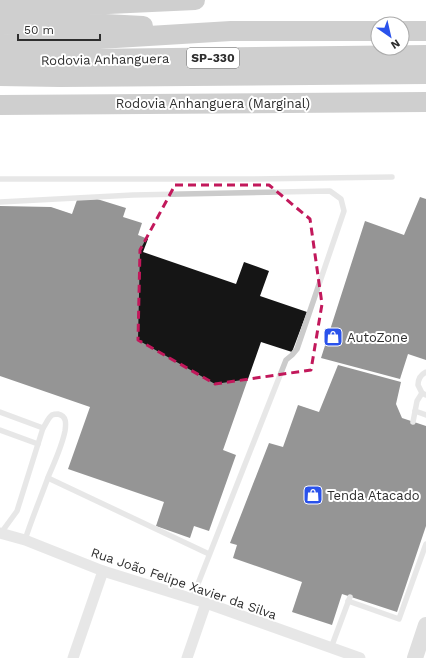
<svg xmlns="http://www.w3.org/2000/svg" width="426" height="658" font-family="'Work Sans',sans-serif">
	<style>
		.building { fill: #151515 }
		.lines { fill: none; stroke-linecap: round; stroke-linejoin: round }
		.lane { stroke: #cbcbcb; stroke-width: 5.5 }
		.street { stroke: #cbcbcb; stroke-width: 11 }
		.secondary { stroke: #b8b8b8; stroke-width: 16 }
		.highway { stroke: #959595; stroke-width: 20 }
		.marked { fill: none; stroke: #c2185b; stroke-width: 3; stroke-dasharray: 8 5; stroke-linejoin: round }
		.labels { text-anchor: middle; stroke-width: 4; stroke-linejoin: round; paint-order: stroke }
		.shield { fill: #fff; stroke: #6d6d6d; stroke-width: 1 }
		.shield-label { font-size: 12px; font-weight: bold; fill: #2e2e2e }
		.street-label { font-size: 13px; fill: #2e2e2e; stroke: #fff }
		.poi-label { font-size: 13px; fill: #2e2e2e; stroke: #fff; text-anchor: start }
	</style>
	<rect width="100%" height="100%" fill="#fff"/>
	<g class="building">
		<polygon points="420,197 426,199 426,360 408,354 400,379 321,358 365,221 404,235"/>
		<polygon points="97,199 126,208 123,217 142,223 138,235 148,239 143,252 236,284 244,262 269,271 260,296 307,312 292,352 261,342 223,450 236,455 209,531 194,526 190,538 156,526 164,502 68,469 90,407 0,376 0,206 51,207 72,214 77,200"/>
		<polygon points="338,365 401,382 396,404 402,418 426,426 426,526 397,612 342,594 332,625 292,612 302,582 233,558 237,545 230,543 269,443 283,447 298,405 319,412"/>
	</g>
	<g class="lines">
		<g class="lane">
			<polyline points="0,179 249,179 392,177"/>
			<polyline points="0,202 133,195 330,191 341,199 344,211 297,349 292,355 286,360 192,599"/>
			<path d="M426,372c-6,3 -8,7 -8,13l4,8 4,2"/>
			<polyline points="415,411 426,415"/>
			<polyline points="0,412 43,428"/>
			<polyline points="413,422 417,401 422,393"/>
			<polyline points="0,430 38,444"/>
			<polyline points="48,478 209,554"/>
			<path d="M1,533l16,-22 26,-83c3,-4 5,-10 9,-13 2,-1 3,-1 6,-1 9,2 8,10 7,17 -3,15 -10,30 -16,44 -8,22 -17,43 -24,65"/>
			<polyline points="348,601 399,619 426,544"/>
			<polyline points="331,648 350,597"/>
		</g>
		<g class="street">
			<polyline points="0,533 25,540 103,571 206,603 360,658"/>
			<polyline points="73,658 103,571"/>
			<polyline points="187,658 206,603"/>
		</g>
		<polyline class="secondary" points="415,658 426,625"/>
		<g class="highway">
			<polyline points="0,9 195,0"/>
			<polyline points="0,25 105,24 143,26"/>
			<polyline points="402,31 426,31"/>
			<polyline points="0,45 231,31 378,31"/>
			<polyline points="0,60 426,55"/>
			<polyline points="0,76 60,77 426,74"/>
			<polyline points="0,105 426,102"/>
		</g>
	</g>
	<path d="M0 0H426V658H0ZM175,185h94l41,34 12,85 -11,66 -96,14 -77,-44 2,-90z" fill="#fff" fill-opacity=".55" fill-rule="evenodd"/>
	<path class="marked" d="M175,185h94l41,34 12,85 -11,66 -96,14 -77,-44 2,-90z"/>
	<defs>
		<g id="shop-square" transform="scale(1)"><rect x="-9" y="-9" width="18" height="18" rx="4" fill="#2a52eb" stroke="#fff"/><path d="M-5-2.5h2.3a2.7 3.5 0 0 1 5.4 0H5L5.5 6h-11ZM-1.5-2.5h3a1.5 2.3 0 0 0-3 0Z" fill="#fff"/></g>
	</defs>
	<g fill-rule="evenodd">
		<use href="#shop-square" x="333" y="337"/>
		<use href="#shop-square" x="313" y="495"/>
	</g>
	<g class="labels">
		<rect class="shield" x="187" y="48" width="52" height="20" rx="3"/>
		<g class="shield-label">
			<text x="213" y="62">SP-330</text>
		</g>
		<g class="street-label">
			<text transform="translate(105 59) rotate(-1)" y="5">Rodovia Anhanguera</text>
			<text x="213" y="108">Rodovia Anhanguera (Marginal)</text>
			<text transform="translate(184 583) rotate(19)" y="5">Rua João Felipe Xavier da Silva</text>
		</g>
		<g class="poi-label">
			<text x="347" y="342">AutoZone</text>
			<text x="327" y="500">Tenda Atacado</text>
		</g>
	</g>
	<g transform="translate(390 36) rotate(146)"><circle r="19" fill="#ffffff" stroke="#ababab"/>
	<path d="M0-3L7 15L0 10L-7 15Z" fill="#2a52eb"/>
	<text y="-6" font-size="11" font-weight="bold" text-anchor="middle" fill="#2e2e2e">N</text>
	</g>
	<path d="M18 34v6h82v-6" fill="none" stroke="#2e2e2e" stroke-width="2"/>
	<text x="24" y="34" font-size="12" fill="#2e2e2e" stroke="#ffffff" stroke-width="3" paint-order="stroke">50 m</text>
</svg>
